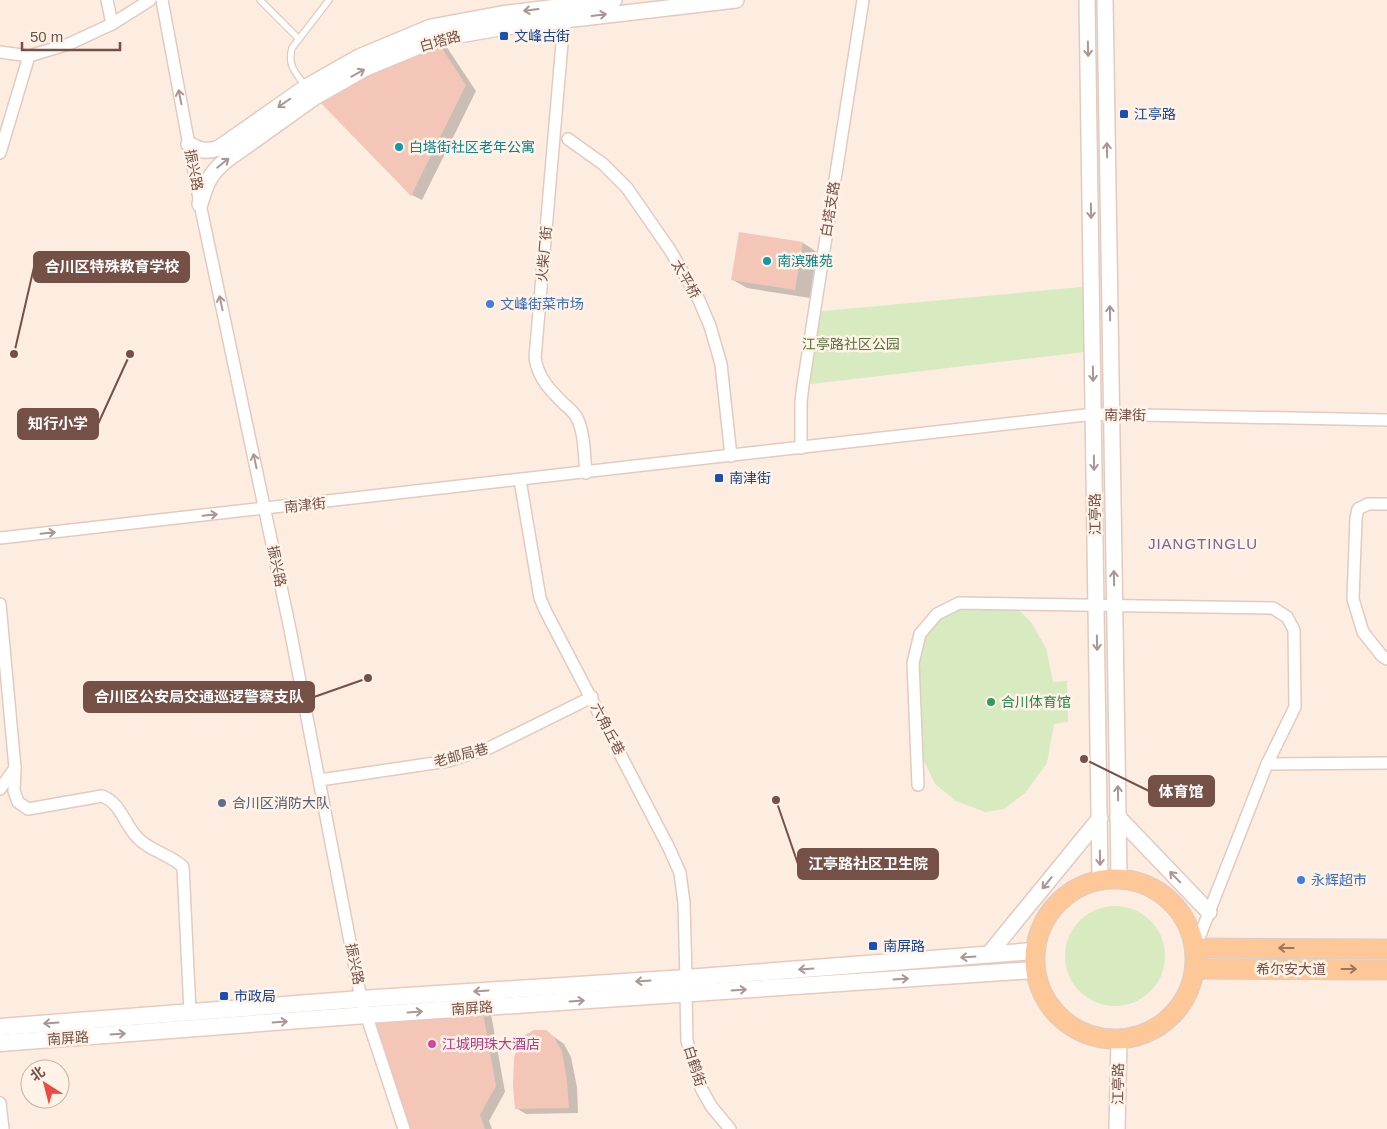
<svg xmlns="http://www.w3.org/2000/svg" width="1387" height="1129" font-family="Helvetica,'Noto Sans SC',sans-serif">
	<style>
		.green { fill: #d8eabf }
		.shadow { fill: #0003 }
		.building { fill: #f3c6b8 }
		.lines { fill: none; stroke-linecap: round; stroke-linejoin: round }
		.service-casing { stroke: #e3cabf; stroke-width: 8 }
		.minor-casing { stroke: #e3cabf; stroke-width: 14 }
		.tertiary-casing { stroke: #e3cabf; stroke-width: 18 }
		.secondary-casing { stroke: #e8cabc; stroke-width: 19 }
		.primary-casing { stroke: #d8cecb; stroke-width: 21 }
		.service { stroke: #fff; stroke-width: 5.5 }
		.minor { stroke: #fff; stroke-width: 11 }
		.tertiary { stroke: #fff; stroke-width: 15 }
		.secondary { stroke: #fff; stroke-width: 16 }
		.primary { stroke: #fdc797; stroke-width: 19 }
		.oneway { stroke: #ac9691 }
		.oneway2 { stroke: #9d745f }
		.transit-dot { fill: #1a4fb4; stroke: #fff2e7; stroke-width: 2 }
		.culture-dot { fill: #0f9aa8; stroke: #fff2e7; stroke-width: 2 }
		.shop-dot { fill: #3f7fe0; stroke: #fff2e7; stroke-width: 2 }
		.leisure-dot { fill: #2e9e5b; stroke: #fff2e7; stroke-width: 2 }
		.service-dot { fill: #5c6f8a; stroke: #fff2e7; stroke-width: 2 }
		.hotel-dot { fill: #d1479c; stroke: #fff2e7; stroke-width: 2 }
		.labels { text-anchor: middle; stroke-width: 5; stroke-linejoin: round; paint-order: stroke }
		.transit-label { font-size: 14px; fill: #164399; stroke: #fff2e7; text-anchor: start }
		.street-label { font-size: 14px; fill: #745047; stroke: #fff2e7 }
		.culture-label { font-size: 14px; fill: #0d838f; stroke: #fff2e7; text-anchor: start }
		.shop-label { font-size: 14px; fill: #366cbe; stroke: #fff2e7; text-anchor: start }
		.park-label { font-size: 14px; fill: #56743c; stroke: #fff2e7 }
		.leisure-label { font-size: 14px; fill: #27864d; stroke: #fff2e7; text-anchor: start }
		.service-label { font-size: 14px; fill: #4e5e75; stroke: #fff2e7; text-anchor: start }
		.hotel-label { font-size: 14px; fill: #b23c85; stroke: #fff2e7; text-anchor: start }
		.neighbourhood-label { font-size: 15px; letter-spacing: 1px; fill: #7d6298; stroke: #fff2e7 }
		.leader { fill: none; stroke: #745047; stroke-width: 2 }
		.callout-dot { fill: #745047; stroke: #fff2e7; stroke-width: 2 }
		.callout { fill: #745047; stroke: #745047; stroke-width: 2 }
		.callout-label { font-size: 15px; text-anchor: middle; font-weight: bold; fill: #fff }
	</style>
	<rect width="100%" height="100%" fill="#fdede1"/>
	<g class="green">
		<polygon points="1092,286 1093,351 803,385 813,312"/>
		<polygon points="983,597 1013,604 1031,622 1046,648 1053,682 1067,681 1068,722 1054,724 1047,763 1025,793 1004,809 985,812 956,801 935,784 917,746 913,663 920,634 959,603"/>
		<circle cx="1115" cy="956" r="50"/>
	</g>
	<g class="shadow">
		<polygon points="436,41 446,46 476,91 422,200 412,195 317,97"/>
		<polygon points="803,243 817,252 810,298 747,288 733,280"/>
		<polygon points="491,1014 505,1092 489,1121 492,1129 405,1129 368,1016"/>
		<polygon points="546,1031 564,1044 571,1057 577,1087 578,1113 526,1114 516,1108"/>
	</g>
	<g class="building">
		<polygon points="436,39 466,85 411,196 315,97"/>
		<polygon points="739,232 803,242 795,290 731,280"/>
		<polygon points="482,1007 496,1086 480,1115 485,1129 404,1129 366,1015"/>
		<polygon points="534,1030 546,1030 554,1037 562,1051 567,1081 569,1108 515,1109 513,1086 514,1058 521,1037"/>
	</g>
	<g class="lines">
		<g class="service-casing">
			<g id="service">
				<polyline points="260,0 299,39"/>
				<path d="M306,87c-10,-14 -19,-21 -14,-39l37,-48"/>
			</g>
		</g>
		<g class="minor-casing">
			<g id="minor">
				<polyline points="107,0 112,24"/>
				<polyline points="162,0 200,204 290,629 361,999 404,1129"/>
				<path d="M564,20l-29,338c3,20 15,32 29,46 5,4 10,8 13,14 8,16 7,38 9,55"/>
				<polyline points="0,52 29,56 69,44 112,24 150,0"/>
				<polyline points="568,139 603,164 627,188 670,250 699,300 710,326 721,364 731,456"/>
				<polyline points="0,153 29,56"/>
				<polyline points="801,448 801,402 803,385 863,0"/>
				<polyline points="520,480 540,598 545,610 669,848 680,873 684,903 686,978"/>
				<polyline points="1387,504 1368,504 1358,509 1356,518 1353,599 1363,632 1382,656 1387,659"/>
				<polyline points="0,538 1094,414 1387,420"/>
				<path d="M0,604l15,164 -1,23 4,11 10,7 74,-13c19,7 22,28 35,41 12,14 33,17 46,30l7,145"/>
				<polyline points="1267,764 1387,763"/>
				<polyline points="320,780 448,761 489,748 592,697"/>
				<polyline points="918,785 913,663 920,634 937,614 959,603 1273,608 1287,617 1294,630 1295,707 1267,764 1195,948"/>
				<polyline points="0,789 15,768"/>
				<polyline points="686,994 687,1041 701,1088 711,1106 730,1129"/>
				<polyline points="0,1103 3,1129"/>
			</g>
		</g>
		<g class="tertiary-casing">
			<g id="tertiary">
				<polyline points="1087,0 1100,879"/>
				<polyline points="1105,0 1119,877"/>
				<path d="M189,144c11,7 18,8 30,4l87,-61 53,-30 72,-30 70,-13 113,-14"/>
				<path d="M200,204c6,-21 9,-29 25,-43l90,-64 51,-29 70,-29 69,-12 231,-27"/>
				<polyline points="1118,817 1209,912"/>
				<polyline points="988,955 1100,818"/>
				<polyline points="1117,1129 1119,1040"/>
			</g>
		</g>
		<g class="secondary-casing">
			<g id="secondary">
				<polyline points="0,1027 361,999 686,978 1034,951"/>
				<polyline points="0,1043 366,1015 1034,970"/>
			</g>
		</g>
		<g class="primary-casing">
			<g id="primary">
				<circle cx="1115" cy="959" r="80"/>
				<polyline points="1195,948 1387,949"/>
				<polyline points="1195,969 1387,970"/>
			</g>
		</g>
		<use href="#service" class="service"/>
		<use href="#minor" class="minor"/>
		<use href="#tertiary" class="tertiary"/>
		<use href="#secondary" class="secondary"/>
		<use href="#primary" class="primary"/>
	</g>
	<defs><path id="oneway-shaft" d="M-6 0H5M1.5-3L5.5 0L1.5 3" fill="none" stroke-width="1.6" stroke-linecap="round" stroke-linejoin="round" transform="scale(1.25)"/></defs>
	<g class="oneway">
		<use href="#oneway-shaft" transform="translate(531 10) rotate(173)"/>
		<use href="#oneway-shaft" transform="translate(599 15) rotate(-7)"/>
		<use href="#oneway-shaft" transform="translate(1088 49) rotate(89)"/>
		<use href="#oneway-shaft" transform="translate(358 73) rotate(-29)"/>
		<use href="#oneway-shaft" transform="translate(180 97) rotate(-101)"/>
		<use href="#oneway-shaft" transform="translate(284 103) rotate(145)"/>
		<use href="#oneway-shaft" transform="translate(1107 150) rotate(-91)"/>
		<use href="#oneway-shaft" transform="translate(223 163) rotate(-39)"/>
		<use href="#oneway-shaft" transform="translate(1091 211) rotate(89)"/>
		<use href="#oneway-shaft" transform="translate(221 303) rotate(-102)"/>
		<use href="#oneway-shaft" transform="translate(1110 313) rotate(-91)"/>
		<use href="#oneway-shaft" transform="translate(1093 374) rotate(89)"/>
		<use href="#oneway-shaft" transform="translate(255 461) rotate(-102)"/>
		<use href="#oneway-shaft" transform="translate(1094 463) rotate(89)"/>
		<use href="#oneway-shaft" transform="translate(210 515) rotate(-6)"/>
		<use href="#oneway-shaft" transform="translate(48 533) rotate(-6)"/>
		<use href="#oneway-shaft" transform="translate(1114 578) rotate(-91)"/>
		<use href="#oneway-shaft" transform="translate(1097 643) rotate(89)"/>
		<use href="#oneway-shaft" transform="translate(1118 793) rotate(-91)"/>
		<use href="#oneway-shaft" transform="translate(1100 858) rotate(89)"/>
		<use href="#oneway-shaft" transform="translate(1175 877) rotate(-134)"/>
		<use href="#oneway-shaft" transform="translate(1047 883) rotate(129)"/>
		<use href="#oneway-shaft" transform="translate(968 957) rotate(176)"/>
		<use href="#oneway-shaft" transform="translate(806 969) rotate(176)"/>
		<use href="#oneway-shaft" transform="translate(901 979) rotate(-4)"/>
		<use href="#oneway-shaft" transform="translate(643 981) rotate(176)"/>
		<use href="#oneway-shaft" transform="translate(739 990) rotate(-4)"/>
		<use href="#oneway-shaft" transform="translate(481 991) rotate(176)"/>
		<use href="#oneway-shaft" transform="translate(577 1001) rotate(-4)"/>
		<use href="#oneway-shaft" transform="translate(415 1012) rotate(-4)"/>
		<use href="#oneway-shaft" transform="translate(280 1022) rotate(-4)"/>
		<use href="#oneway-shaft" transform="translate(51 1023) rotate(176)"/>
		<use href="#oneway-shaft" transform="translate(118 1034) rotate(-4)"/>
	</g>
	<g class="oneway2">
		<use href="#oneway-shaft" transform="translate(1286 948) rotate(-180)"/>
		<use href="#oneway-shaft" transform="translate(1349 969)"/>
	</g>
	<g class="transit-dot">
		<rect x="499" y="31" width="10" height="10" rx="2.5"/>
		<rect x="1119" y="109" width="10" height="10" rx="2.5"/>
		<rect x="714" y="473" width="10" height="10" rx="2.5"/>
		<rect x="868" y="941" width="10" height="10" rx="2.5"/>
		<rect x="219" y="991" width="10" height="10" rx="2.5"/>
	</g>
	<g class="culture-dot">
		<circle cx="399" cy="147" r="5"/>
		<circle cx="767" cy="261" r="5"/>
	</g>
	<g class="shop-dot">
		<circle cx="490" cy="304" r="5"/>
		<circle cx="1301" cy="880" r="5"/>
	</g>
	<circle class="leisure-dot" cx="991" cy="702" r="5"/>
	<circle class="service-dot" cx="222" cy="803" r="5"/>
	<circle class="hotel-dot" cx="432" cy="1044" r="5"/>
	<g class="labels">
		<g class="transit-label">
			<text x="514" y="41">文峰古街</text>
			<text x="1134" y="119">江亭路</text>
			<text x="729" y="483">南津街</text>
			<text x="883" y="951">南屏路</text>
			<text x="234" y="1001">市政局</text>
		</g>
		<g class="street-label">
			<text transform="translate(440 41) rotate(-16)" y="5">白塔路</text>
			<text transform="translate(194 170) rotate(79)" y="5">振兴路</text>
			<text transform="translate(830 209) rotate(-81)" y="5">白塔支路</text>
			<text transform="translate(544 254) rotate(-85)" y="5">火柴厂街</text>
			<text transform="translate(686 279) rotate(60)" y="5">太平桥</text>
			<text transform="translate(1125 415) rotate(1)" y="5">南津街</text>
			<text transform="translate(305 505) rotate(-6)" y="5">南津街</text>
			<text transform="translate(1095 514) rotate(-91)" y="5">江亭路</text>
			<text transform="translate(277 566) rotate(78)" y="5">振兴路</text>
			<text transform="translate(608 729) rotate(63)" y="5">六角丘巷</text>
			<text transform="translate(461 755) rotate(-15)" y="5">老邮局巷</text>
			<text transform="translate(355 964) rotate(79)" y="5">振兴路</text>
			<text x="1291" y="974">希尔安大道</text>
			<text transform="translate(472 1008) rotate(-4)" y="5">南屏路</text>
			<text transform="translate(68 1038) rotate(-4)" y="5">南屏路</text>
			<text transform="translate(695 1066) rotate(73)" y="5">白鹤街</text>
			<text transform="translate(1118 1084) rotate(-89)" y="5">江亭路</text>
		</g>
		<g class="culture-label">
			<text x="409" y="152">白塔街社区老年公寓</text>
			<text x="777" y="266">南滨雅苑</text>
		</g>
		<g class="shop-label">
			<text x="500" y="309">文峰街菜市场</text>
			<text x="1311" y="885">永辉超市</text>
		</g>
		<g class="park-label">
			<text x="851" y="349">江亭路社区公园</text>
		</g>
		<g class="leisure-label">
			<text x="1001" y="707">合川体育馆</text>
		</g>
		<g class="service-label">
			<text x="232" y="808">合川区消防大队</text>
		</g>
		<g class="hotel-label">
			<text x="442" y="1049">江城明珠大酒店</text>
		</g>
		<g class="neighbourhood-label">
			<text x="1203" y="549">JIANGTINGLU</text>
		</g>
	</g>
	<path class="leader" d="M14 354L34 267M130 354L98 424M368 678L314 697M1084 759L1149 791M776 800L798 864"/>
	<g class="callout-dot">
		<circle cx="14" cy="354" r="5"/>
		<circle cx="130" cy="354" r="5"/>
		<circle cx="368" cy="678" r="5"/>
		<circle cx="1084" cy="759" r="5"/>
		<circle cx="776" cy="800" r="5"/>
	</g>
	<g class="callout">
		<rect x="34" y="252" width="155" height="30" rx="5"/>
		<rect x="18" y="409" width="80" height="30" rx="5"/>
		<rect x="84" y="682" width="230" height="30" rx="5"/>
		<rect x="1149" y="776" width="65" height="30" rx="5"/>
		<rect x="798" y="849" width="140" height="30" rx="5"/>
	</g>
	<g class="callout-label">
		<text x="112" y="272">合川区特殊教育学校</text>
		<text x="58" y="429">知行小学</text>
		<text x="199" y="702">合川区公安局交通巡逻警察支队</text>
		<text x="1181" y="797">体育馆</text>
		<text x="868" y="869">江亭路社区卫生院</text>
	</g>
	<g transform="translate(45 1084) rotate(324)"><circle r="24" fill="#fff2e7" stroke="#c7b1a7"/>
	<path d="M0-4L9 19L0 12L-9 19Z" fill="#ea4c42"/>
	<text y="-8" font-size="14" font-weight="bold" text-anchor="middle" fill="#745047">北</text>
	</g>
	<path d="M22 42v8h98v-8" fill="none" stroke="#745047" stroke-width="2.5"/>
	<text x="30" y="42" font-size="15" fill="#745047" stroke="#fff2e7" stroke-width="4" paint-order="stroke">50 m</text>
</svg>
